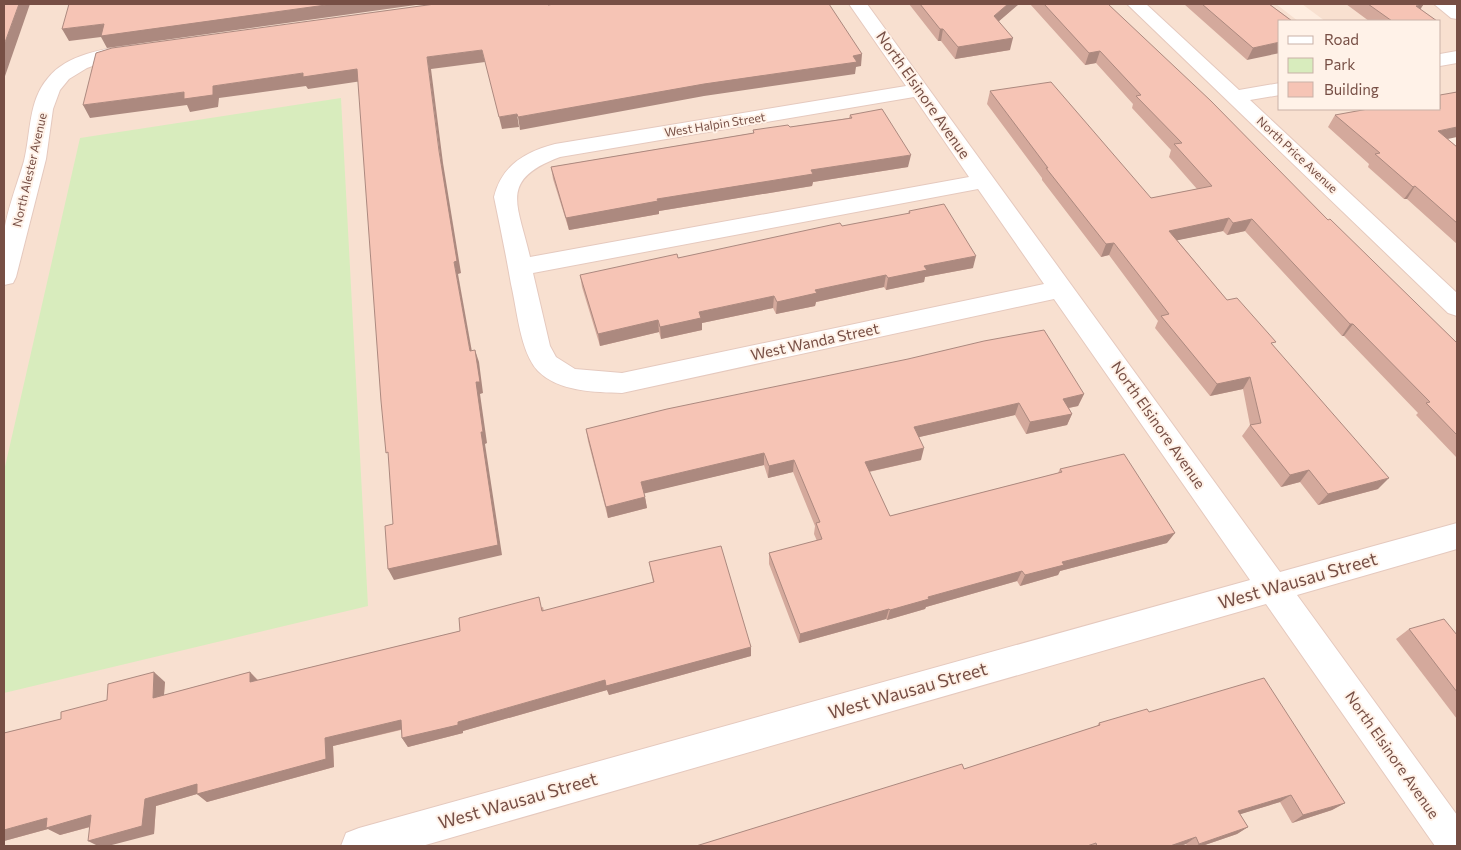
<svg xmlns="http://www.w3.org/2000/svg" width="1461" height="850" font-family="Commissioner,sans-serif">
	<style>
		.residential { fill: #f8e0d0 }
		.green { fill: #d8ecbd }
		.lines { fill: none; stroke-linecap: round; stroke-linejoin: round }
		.minor-casing { stroke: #e5c9be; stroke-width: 2 }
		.minor { fill: #fff; fill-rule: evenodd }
		.wall { fill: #d4a99c }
		.shaded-wall { fill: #ac897f }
		.building { fill: #f6c4b5; stroke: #ac897f }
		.labels { text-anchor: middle; stroke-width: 4; stroke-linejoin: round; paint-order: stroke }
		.far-street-label { font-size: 12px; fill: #774f45; stroke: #fff2e8 }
		.street-label { font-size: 15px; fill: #774f45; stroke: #fff2e8 }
		.near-street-label { font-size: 18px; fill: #774f45; stroke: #fff2e8 }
	</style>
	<rect width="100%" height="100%" fill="#feede0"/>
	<g class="residential">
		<polygon points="4,4 1276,4 1298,21 1280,21 1280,109 1406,109 1457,150 1457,846 4,846"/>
		<polygon points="1302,4 1457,4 1457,126 1440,109 1440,21 1325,21"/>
	</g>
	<polygon class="green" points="341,98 368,606 4,693 4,471 80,138"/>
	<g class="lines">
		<g class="minor-casing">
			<g id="minor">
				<path d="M849,4h18l413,568 177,-49v26l-160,46 160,220v31h-22l-169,-242 -844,242h-81l5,-13 13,-5 891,-248 -196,-281 -432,94c-27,-1 -63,-1 -84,-22 -18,-19 -21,-62 -27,-87 -5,-29 -11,-58 -17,-87 8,-32 31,-45 61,-53l351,-58zM914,97l55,80 -439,80c-12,-53 -32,-77 30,-100zM978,189l66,95 -422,89 -47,-4 -19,-12 -6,-11 -17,-73z"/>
				<polygon points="1127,4 1146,4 1239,90 1280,83 1280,95 1250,100 1457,293 1457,316 1448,313"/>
				<polygon points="1434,4 1454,4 1457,6 1457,19 1451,18"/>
				<path d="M132,45l7,2 3,4 -3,4 -33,6 -19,7 -18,11 -9,11 -7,19 -7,50 -30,118 -3,6 -9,2c0,-16 -1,-33 0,-50 1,-20 14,-53 20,-74 7,-28 4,-60 24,-83 19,-24 56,-29 84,-33z"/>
				<polygon points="1457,51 1457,63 1440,66 1440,54"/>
			</g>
		</g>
		<use href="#minor" class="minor"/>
	</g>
	<g class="wall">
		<polygon points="909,4 1019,4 999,21 1010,50 955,59 941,41 938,41"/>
		<polygon points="1030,4 1108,4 1328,220 1457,343 1457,458 1416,415 1418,413 1344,336 1342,336 1245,231 1227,235 1223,231 1177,240 1227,300 1273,345 1378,489 1318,505 1300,482 1281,487 1242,436 1250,425 1243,389 1210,396 1155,328 1158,321 1109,255 1101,257 1042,180 1042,178 987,104 990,91 1151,198 1197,189 1169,157 1171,150 1132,108 1133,104 1096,63 1085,65"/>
		<polygon points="1184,4 1269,4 1292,21 1247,60"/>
		<polygon points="1346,4 1422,4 1420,9 1437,21 1369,21"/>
		<polygon points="850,115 908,167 813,182 812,186 659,211 659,214 569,230 553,179 551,167 753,133 753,130 790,127 849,118"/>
		<polygon points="1335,115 1448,139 1457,147 1457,244 1407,199 1404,199 1368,167 1369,164 1328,127"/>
		<polygon points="909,211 973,268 925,277 924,282 886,290 884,287 816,302 815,306 776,314 773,308 702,323 702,330 661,339 659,332 600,346 582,287 580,275 678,258 908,214"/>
		<polygon points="1084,394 1078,406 1069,408 1072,414 1067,425 1026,434 1015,415 919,437 921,460 869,472 890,516 1058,473 1060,469 1167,543 1060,571 1058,575 1020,586 1017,581 926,607 925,609 887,620 886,619 799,643 769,564 769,553 817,541 814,534 815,526 793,472 768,478 764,465 644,493 647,508 608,518 588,441 586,429"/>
		<polygon points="649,562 751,656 609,695 607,690 463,731 463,733 408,747 402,738 401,730 333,746 334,767 207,802 197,794 156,806 154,834 90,827 60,835 48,829 4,841 4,733 61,719 165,682 164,695 250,672 258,680 460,631 543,607 544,611 653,582"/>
		<polygon points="1409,629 1457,635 1457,719 1396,639"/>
		<polygon points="1149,712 1345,803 1332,810 1292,823 1280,802 1240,814 1248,827 1237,834 1202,846 1187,846 1186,844 1180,846 696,846 964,769 1097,726 1099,723"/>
	</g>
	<g class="shaded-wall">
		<polygon points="19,4 30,4 4,79 4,45"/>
		<polygon points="333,4 423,4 107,48 101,37 69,41 62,29 104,24"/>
		<polygon points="1008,4 1019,4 991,28 994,16"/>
		<polygon points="1423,5 1416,17 1416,6"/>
		<polygon points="940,29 943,29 941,41 938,41"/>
		<polygon points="1013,38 1010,50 955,59 958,47"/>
		<polygon points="1280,42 1280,53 1247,60 1253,48"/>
		<polygon points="482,50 485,62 431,69 443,163 461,273 458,274 474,363 470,351 454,262 427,57"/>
		<polygon points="1100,51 1096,63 1085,65 1089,53"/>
		<polygon points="862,54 861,66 856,67 855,74 704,96 520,130 518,117"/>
		<polygon points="357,69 362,81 308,89 306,86 219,98 218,107 190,112 187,105 90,118 83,105 184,92 213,86 303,73"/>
		<polygon points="517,114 519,127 502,129 499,117"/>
		<polygon points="1457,127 1457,137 1429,143 1438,131"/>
		<polygon points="911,155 908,167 813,182 812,186 659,211 659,214 569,230 566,218 657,199 811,170"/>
		<polygon points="1415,186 1407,199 1404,199 1413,187"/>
		<polygon points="1229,218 1223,231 1164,243 1169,231"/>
		<polygon points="1252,219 1245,231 1227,235 1233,223"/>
		<polygon points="1114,243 1109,255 1101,257 1106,244"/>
		<polygon points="976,256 973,268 925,277 924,282 886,290 888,278 924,266"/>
		<polygon points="886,275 884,287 816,302 815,306 776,314 777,302 815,290"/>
		<polygon points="774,296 773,308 702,323 702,330 661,339 660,327 699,312"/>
		<polygon points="658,320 659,332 600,346 598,334"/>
		<polygon points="1350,324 1353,324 1344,336 1342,336"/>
		<polygon points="475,350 479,362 483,393 480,394 487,443 485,444 502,555 394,580 388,569 476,382"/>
		<polygon points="1250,377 1243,389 1210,396 1217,384"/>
		<polygon points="1084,394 1078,406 1058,410 1063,399"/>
		<polygon points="1019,403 1015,415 911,439 914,427"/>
		<polygon points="1072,414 1067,425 1026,434 1030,422"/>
		<polygon points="924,448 921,460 863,473 865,462"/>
		<polygon points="764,453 764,465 642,494 641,482"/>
		<polygon points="794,460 793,472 768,478 769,466"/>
		<polygon points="1309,470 1300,482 1281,487 1290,475"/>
		<polygon points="1389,478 1378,489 1318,505 1328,494"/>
		<polygon points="645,497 647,508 608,518 606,507"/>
		<polygon points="1175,533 1167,543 1060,571 1058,575 1020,586 1025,575 1062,562"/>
		<polygon points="1022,571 1017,581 926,607 925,609 887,620 890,610 928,597"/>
		<polygon points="889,609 886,619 799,643 800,634"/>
		<polygon points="751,647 751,656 609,695 607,690 463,731 463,733 408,747 402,738 605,680"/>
		<polygon points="154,672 165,682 163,706 153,698"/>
		<polygon points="250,672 259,682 250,682"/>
		<polygon points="401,720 407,728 333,746 334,767 207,802 197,794 156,806 154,834 108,846 98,846 88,841 145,799 325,738"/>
		<polygon points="1291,795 1280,802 1228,818 1238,811"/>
		<polygon points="1345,803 1332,810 1292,823 1303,815"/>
		<polygon points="91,815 104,823 60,835 48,829 4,841 4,830 47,818"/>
		<polygon points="1248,827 1237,834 1202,846 1196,846 1199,844"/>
		<polygon points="1196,837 1186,844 1180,846 1170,846"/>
	</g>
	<g class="building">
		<polygon points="4,4 19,4 4,45"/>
		<polygon points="69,4 333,4 101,36 104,24 62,29"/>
		<polygon points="435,4 548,4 548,5 554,4 829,4 862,54 853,56 857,62 704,84 518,117 517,114 499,117 482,50 427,57 439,151 457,261 454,262 470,351 475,350 480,382 476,382 483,432 481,432 498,545 388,569 385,526 393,524 388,452 386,453 381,401 357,69 303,77 303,73 213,86 213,95 184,99 184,92 83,105 96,53 112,48"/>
		<polygon points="920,4 1008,4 994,16 1013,38 958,47 943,29 940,29"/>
		<polygon points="1044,4 1108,4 1211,101 1328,220 1330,219 1457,343 1457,435 1426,403 1430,402 1353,324 1350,324 1252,219 1233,223 1229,218 1169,231 1227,300 1237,298 1276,342 1271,343 1389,478 1328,494 1309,470 1290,475 1250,425 1261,423 1250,377 1217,384 1161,316 1169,314 1114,243 1106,244 1046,168 1048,168 990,91 1051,82 1151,198 1212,186 1174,144 1182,143 1136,96 1141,95 1100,51 1089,53"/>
		<polygon points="1202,4 1269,4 1292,21 1280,21 1280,42 1253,48"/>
		<polygon points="1368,4 1422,4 1423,5 1416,6 1437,21 1392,21"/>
		<polygon points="1457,92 1457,127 1438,131 1457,147 1457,223 1415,186 1413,187 1375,154 1380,153 1335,115 1368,109 1440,109 1440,95"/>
		<polygon points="882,109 911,155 811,170 813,174 657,199 658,201 566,218 551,167 754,133 753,130 788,125 790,127 852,118 850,115"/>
		<polygon points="944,204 976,256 924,266 927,270 888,278 886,275 815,290 817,293 777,302 774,296 699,312 701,318 660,327 658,320 598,334 580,275 677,254 678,258 840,223 842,226 910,213 909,211"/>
		<polygon points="1044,330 1084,394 1063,399 1072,414 1030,422 1019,403 914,427 924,448 865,462 890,516 1062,472 1060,469 1124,454 1175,533 1062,562 1064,565 1025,575 1022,571 928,597 929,599 890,610 889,609 800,634 769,553 822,539 816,523 820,522 794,460 769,466 764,453 641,482 645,497 606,507 586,429 667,409 908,359 984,341"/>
		<polygon points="721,546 751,647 606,686 605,680 458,722 458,725 402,738 401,720 325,738 326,759 197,794 197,784 145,799 142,826 88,841 91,815 46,828 47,818 4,830 4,733 61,719 61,712 107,700 108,684 154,672 153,698 250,672 250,682 460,631 459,618 539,597 542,611 654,582 649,562"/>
		<polygon points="1444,619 1457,635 1457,692 1409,629"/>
		<polygon points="1264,678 1345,803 1303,815 1291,795 1238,811 1248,827 1199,844 1196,837 1170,846 1097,846 1096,843 1087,846 696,846 962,764 964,769 1100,725 1099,723 1147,709 1149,712"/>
	</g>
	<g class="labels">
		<g class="far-street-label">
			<text transform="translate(715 125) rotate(-9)" y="4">West Halpin Street</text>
			<text transform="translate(1297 155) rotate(43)" y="4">North Price Avenue</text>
			<text transform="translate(30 170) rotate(-77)" y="4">North Alester Avenue</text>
		</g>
		<g class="street-label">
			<text transform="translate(923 95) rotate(55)" y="5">North Elsinore Avenue</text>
			<text transform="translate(815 342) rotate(-12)" y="5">West Wanda Street</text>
			<text transform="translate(1158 425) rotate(55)" y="5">North Elsinore Avenue</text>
			<text transform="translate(1392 755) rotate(55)" y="5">North Elsinore Avenue</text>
		</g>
		<g class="near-street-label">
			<text transform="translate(1298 581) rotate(-16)" y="6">West Wausau Street</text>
			<text transform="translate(908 691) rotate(-16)" y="6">West Wausau Street</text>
			<text transform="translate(518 801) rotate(-16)" y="6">West Wausau Street</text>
		</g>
	</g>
	<rect width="1461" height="850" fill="none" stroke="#774f45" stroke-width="10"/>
	<rect x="1278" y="20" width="162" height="90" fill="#fff2e8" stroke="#c9b1a7"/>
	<rect x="1288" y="36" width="25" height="8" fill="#ffffff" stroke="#c9b1a7"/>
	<text x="1324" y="45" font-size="15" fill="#774f45">Road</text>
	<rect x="1288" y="58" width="25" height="15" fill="#d8ecbd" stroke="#c9b1a7"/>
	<text x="1324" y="70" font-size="15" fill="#774f45">Park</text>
	<rect x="1288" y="82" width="25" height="15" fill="#f6c4b5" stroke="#c9b1a7"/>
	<text x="1324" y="95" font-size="15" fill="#774f45">Building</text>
</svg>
